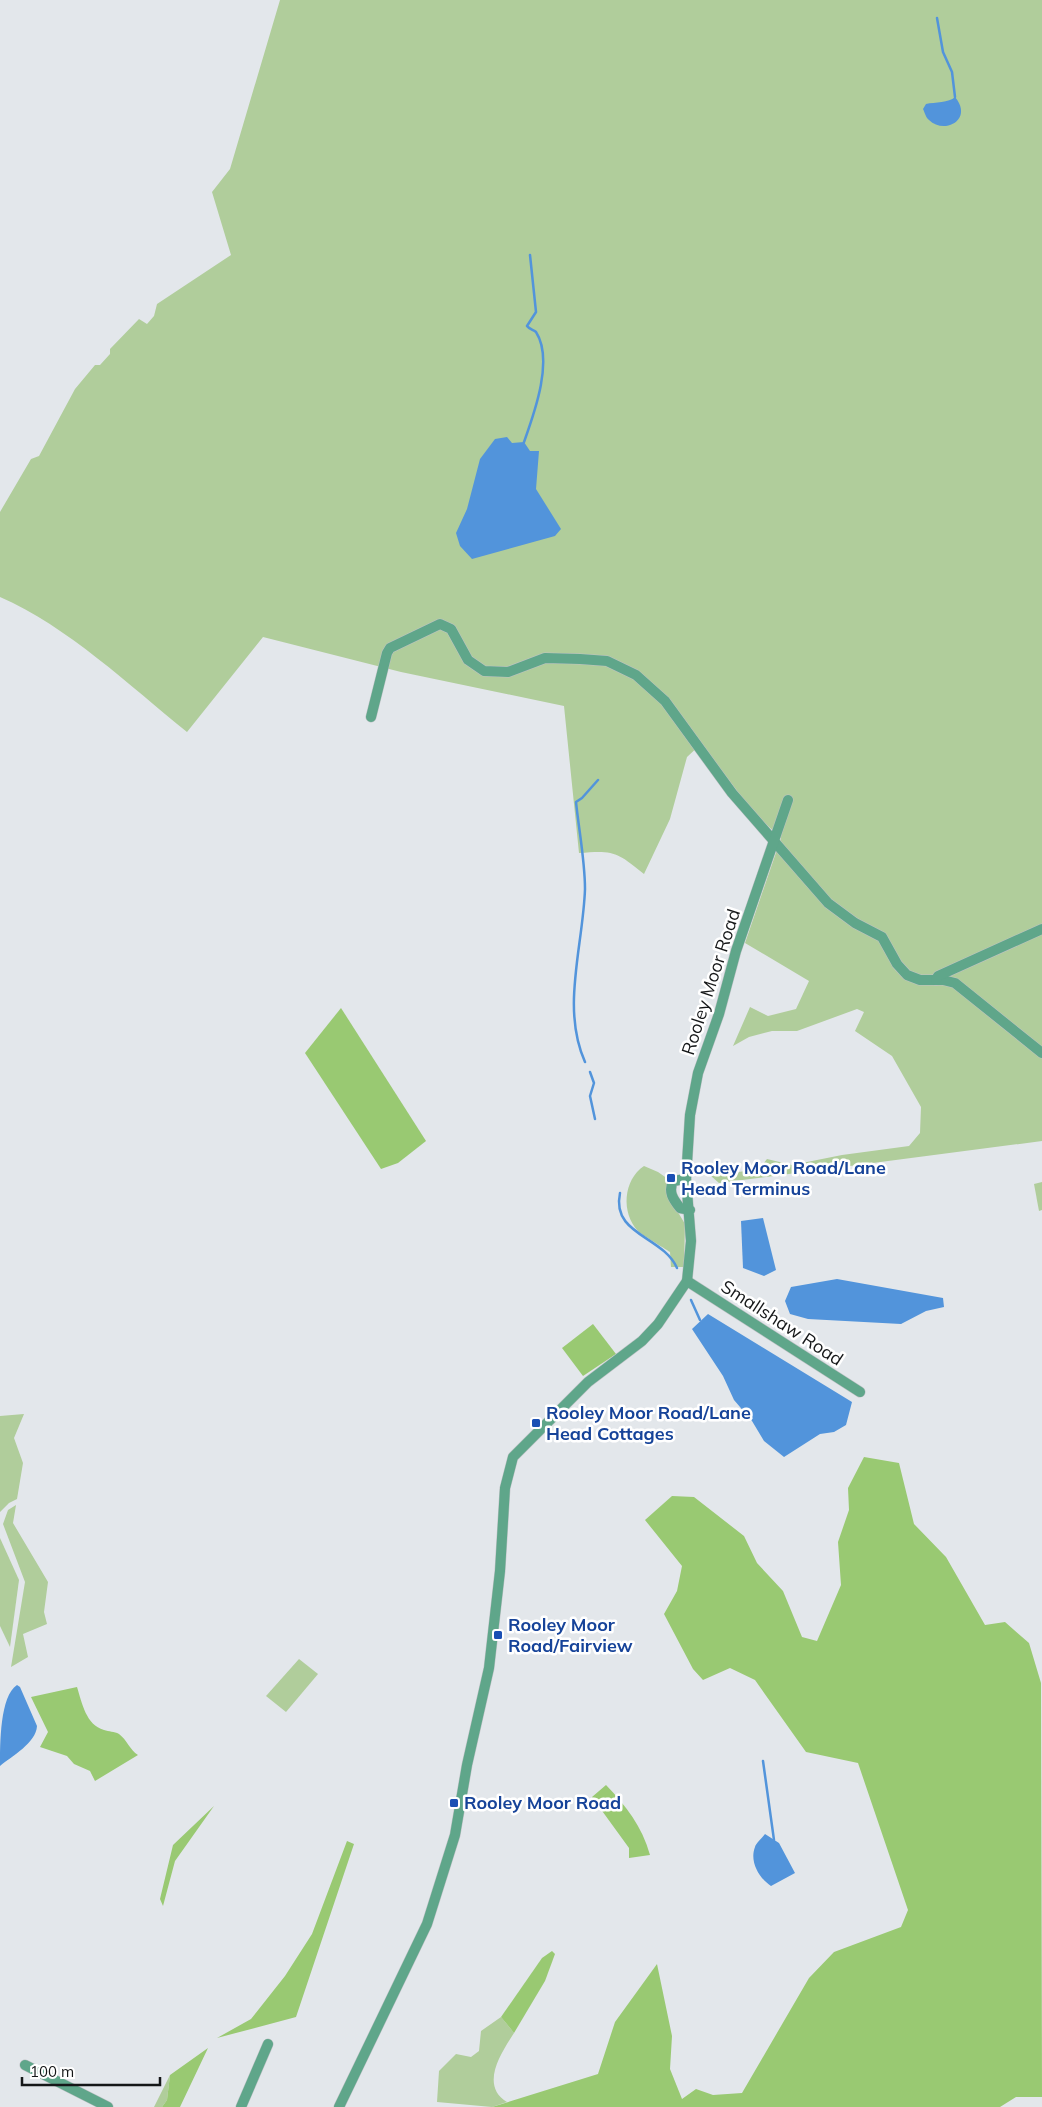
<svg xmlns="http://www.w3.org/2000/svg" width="1042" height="2107" font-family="Mulish,sans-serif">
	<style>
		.green { fill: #b0cd9b }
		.forest { fill: #99c972 }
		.water { fill: #5294db }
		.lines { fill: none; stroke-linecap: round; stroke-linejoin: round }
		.stream { stroke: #5294db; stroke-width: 2.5 }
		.street-casing { stroke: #bec2c5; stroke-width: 11 }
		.street { stroke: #5fa68a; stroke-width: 10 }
		.transit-dot { fill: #1a4fb4; stroke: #fff; stroke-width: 2 }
		.labels { text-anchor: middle; stroke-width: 5; stroke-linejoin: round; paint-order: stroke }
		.street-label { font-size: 18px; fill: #151718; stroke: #fff }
		.transit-label { font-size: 18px; font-weight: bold; fill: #164399; stroke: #fff; text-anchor: start }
	</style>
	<rect width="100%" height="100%" fill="#e3e7eb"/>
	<g class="green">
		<path d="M280,0h762v1141l-323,42 -8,-7 48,-7 8,-10 25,6 50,-10 67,-9 11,-13 1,-26 -29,-51 -37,-25 9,-19 -7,-3 -60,22h-25l-23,6 -16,9 17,-39 18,9 28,-7 13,-28 -64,-38 36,-105 -27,-25 -53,-69 -14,13 -17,62 -26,55c-27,-22 -30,-24 -65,-21l-15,-147 -163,-34 -138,-35 -76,95c-57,-46 -120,-106 -187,-135v-85l31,-53 8,-3 36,-67 20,-24h5l10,-11v-5l29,-30 8,5 7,-8 3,-12 74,-49 -19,-63 18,-23z"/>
		<path d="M644,1166l14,6 10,7 -2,13 19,32 -1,43h-13l-1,-15c-6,-4 -28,-17 -32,-21 -17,-18 -15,-51 6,-65z"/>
		<polygon points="1042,1182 1042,1210 1039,1211 1034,1184"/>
		<polygon points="24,1414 14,1438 23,1463 17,1499 9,1503 0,1512 0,1416"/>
		<polygon points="16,1505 13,1523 48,1582 44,1612 47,1624 23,1634 28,1657 11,1667 25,1582 3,1524 8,1510"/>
		<polygon points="0,1538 19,1580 10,1647 0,1626"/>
		<polygon points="299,1659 318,1674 286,1712 266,1696"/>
		<path d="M501,2017l13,16c-12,19 -35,52 -7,69l-15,5 -55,-5 2,-31 17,-17 15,3 8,-6 2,-20z"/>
		<polygon points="170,2075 167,2100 162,2107 154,2107"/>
	</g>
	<g class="forest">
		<polygon points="341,1008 426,1141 398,1163 381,1169 305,1053"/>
		<polygon points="593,1324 616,1354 583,1376 562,1348"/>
		<polygon points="864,1457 899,1463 914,1524 946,1557 985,1625 1005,1622 1029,1643 1041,1683 1042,2097 1016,2097 1000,2107 492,2107 598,2074 615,2022 657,1964 672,2036 670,2069 682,2099 696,2089 713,2095 742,2093 809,1978 834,1952 901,1927 908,1910 858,1763 806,1752 755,1680 730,1668 703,1680 693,1669 664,1614 677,1591 682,1566 645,1520 672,1496 694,1497 744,1536 757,1563 783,1591 802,1637 817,1641 841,1585 838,1542 849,1510 848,1488"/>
		<path d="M77,1687c5,16 9,38 27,43 5,2 10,1 15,4 8,6 11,16 19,21l-43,26 -5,-10 -16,-7 -7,-8 -27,-9 8,-15 -17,-35z"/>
		<path d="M606,1785c20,21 36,41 44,70l-21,3v-10l-37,-51z"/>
		<polygon points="214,1806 175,1861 163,1906 160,1899 173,1845"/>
		<polygon points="347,1841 354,1844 296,2017 217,2038 251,2019 285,1976 312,1934"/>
		<polygon points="552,1951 555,1954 545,1981 514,2033 501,2017 542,1958"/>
		<polygon points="208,2048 180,2107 162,2107 167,2100 170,2075"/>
	</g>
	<g class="water">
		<path d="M955,97c19,23 -11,38 -26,23 -3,-2 -4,-7 -6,-11l3,-5c9,-2 23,-1 29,-7z"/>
		<polygon points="507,437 512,443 524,442 530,451 539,451 536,489 561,529 555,536 472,559 460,546 456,533 467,509 480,459 495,439"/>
		<polygon points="763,1218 776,1270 764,1276 743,1268 741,1221"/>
		<polygon points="837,1279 943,1298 944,1307 926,1311 901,1324 808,1319 790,1314 785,1301 791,1287"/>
		<polygon points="708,1314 852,1402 846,1425 834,1432 820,1434 784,1457 764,1441 752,1421 734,1400 723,1376 692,1329"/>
		<path d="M17,1685l3,2 17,39c-1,17 -25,30 -37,40 0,-23 0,-70 17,-81z"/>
		<path d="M765,1834l14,9 16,30 -24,13c-11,-7 -22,-24 -16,-39 1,-4 7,-9 10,-13z"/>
	</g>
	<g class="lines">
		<g class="stream">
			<polyline points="937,18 943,52 952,72 955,97"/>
			<path d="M524,442c10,-28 30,-82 12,-110 -2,-2 -7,-3 -9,-6l9,-14 -6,-57"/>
			<path d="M585,1062c-24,-54 -2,-115 0,-173 0,-28 -6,-58 -9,-87l6,-4 16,-18"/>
			<polyline points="590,1072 594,1083 590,1096 595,1119"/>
			<path d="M620,1193c-9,42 43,43 57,75"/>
			<polyline points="691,1300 700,1320"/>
			<polyline points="763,1761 774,1840"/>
		</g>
		<g class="street-casing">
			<g id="street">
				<polyline points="371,717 387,653 390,648 440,624 451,629 468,660 484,671 508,672 545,658 580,659 607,661 636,675 665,701 732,793 828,903 855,923 882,937 897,964 907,975 920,980 943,980 955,983 1042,1053"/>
				<polyline points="936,980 938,976 1042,929"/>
				<polyline points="686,1179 690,1115 698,1073 719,1014 736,951 788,800"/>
				<polyline points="687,1281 860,1392"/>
				<polyline points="25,2065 108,2107"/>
				<polyline points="241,2107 268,2044"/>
				<path d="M339,2107l88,-183 28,-89 12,-70 22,-97 11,-97 5,-83 8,-31 75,-75 54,-41 16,-17 29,-43 4,-40 -5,-62 -13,2c-5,11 0,18 7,27l10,2"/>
			</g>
		</g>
		<use href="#street" class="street"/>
	</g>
	<g class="transit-dot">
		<rect x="666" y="1173" width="10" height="10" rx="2.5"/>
		<rect x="531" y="1418" width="10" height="10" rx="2.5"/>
		<rect x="493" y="1630" width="10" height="10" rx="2.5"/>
		<rect x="449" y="1798" width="10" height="10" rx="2.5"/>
	</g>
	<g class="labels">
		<g class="street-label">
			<text transform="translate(711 982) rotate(-72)" y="6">Rooley Moor Road</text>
			<text transform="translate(782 1323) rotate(33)" y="6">Smallshaw Road</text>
		</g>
		<g class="transit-label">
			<text x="681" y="1174">Rooley Moor Road/Lane<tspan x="681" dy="21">Head Terminus</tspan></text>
			<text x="546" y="1419">Rooley Moor Road/Lane<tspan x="546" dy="21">Head Cottages</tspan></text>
			<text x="508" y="1631">Rooley Moor<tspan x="508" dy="21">Road/Fairview</tspan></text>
			<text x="464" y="1809">Rooley Moor Road</text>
		</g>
	</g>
	<path d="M22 2077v8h138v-8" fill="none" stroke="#151718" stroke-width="2.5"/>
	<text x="30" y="2077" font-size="15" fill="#151718" stroke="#ffffff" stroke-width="4" paint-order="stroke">100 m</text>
</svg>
